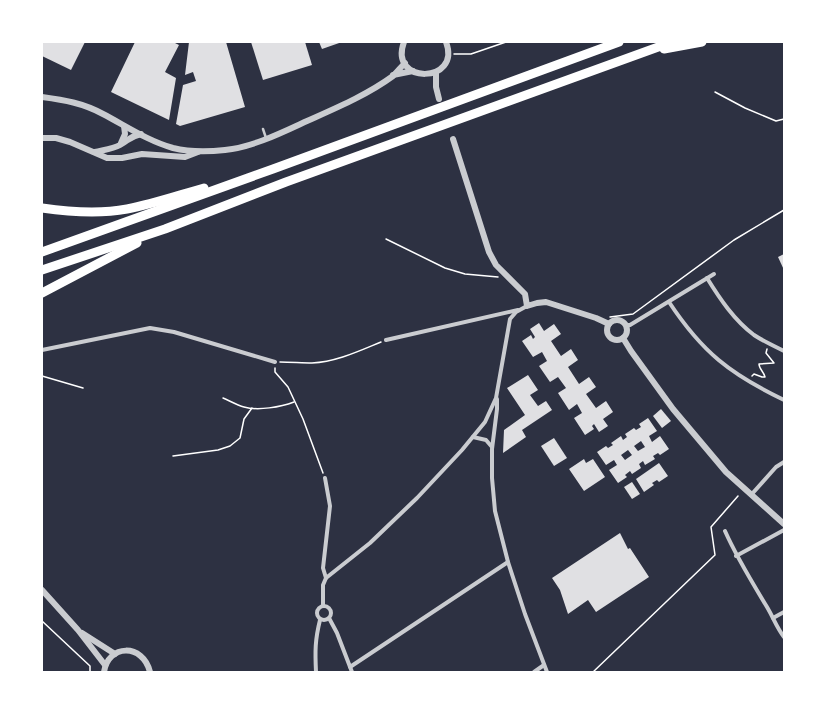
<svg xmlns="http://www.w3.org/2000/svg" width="826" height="714" font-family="Lato,sans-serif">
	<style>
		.building { fill: #e0e0e3; fill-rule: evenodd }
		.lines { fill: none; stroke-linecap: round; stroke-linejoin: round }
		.path { stroke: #fff; stroke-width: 1.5 }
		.service { stroke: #caccd0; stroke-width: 2.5 }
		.minor { stroke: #caccd0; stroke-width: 4 }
		.tertiary { stroke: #caccd0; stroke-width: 6 }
		.motorway { stroke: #fff; stroke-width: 9 }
	</style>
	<rect width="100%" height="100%" fill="#2d3142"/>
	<g class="building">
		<polygon points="42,42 85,42 71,70 42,56"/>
		<polygon points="135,42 173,42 179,45 165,72 176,78 169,120 111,92"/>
		<polygon points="189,42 226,42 245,107 180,126 176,124 183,85 196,81 193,72 185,75"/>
		<polygon points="251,42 305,42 312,65 263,80"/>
		<polygon points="319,42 342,42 322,49"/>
		<polygon points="784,254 784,270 778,257"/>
		<polygon points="539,323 544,331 554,324 561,334 551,341 561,356 571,349 578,360 568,367 579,384 589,377 596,387 586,394 596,408 606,401 613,412 603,419 608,426 599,432 594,424 592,426 594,429 585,435 574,418 582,413 577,404 569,410 558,393 566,388 558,377 550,382 539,366 547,361 542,352 533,357 522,341 531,335 533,339 535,337 530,329"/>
		<polygon points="528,375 538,390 530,395 538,406 546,401 552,410 522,430 526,437 503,453 504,430 525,415 507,388"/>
		<polygon points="661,409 671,421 662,428 653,416"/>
		<path d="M648,418l9,13 -8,5 3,6 8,-6 9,13 -9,6 -2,-2 -5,3 2,3 -10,6 -2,-4 -4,3 2,4 -9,6 -2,-3 -5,4 2,2 -9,6 -9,-13 8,-5 -3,-5 -8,5 -9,-13 9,-6 2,2 5,-3 -2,-2 10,-7 2,4 4,-3 -2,-3 9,-6 2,2 5,-3 -2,-3zM641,441l4,6 -7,4 -4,-5zM628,450l4,5 -7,5 -4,-5z"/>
		<polygon points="554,438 567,458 554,466 541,446"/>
		<polygon points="584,459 586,463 593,459 605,477 584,491 569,469"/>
		<polygon points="659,463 668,476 659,482 657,480 652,483 654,485 644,492 636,479"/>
		<polygon points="632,482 640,494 632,499 624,487"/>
		<polygon points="620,533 628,549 630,548 649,577 596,612 588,600 568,614 560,590 552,578"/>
	</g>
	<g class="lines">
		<g class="path">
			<polyline points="454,54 471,54 506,42"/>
			<polyline points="715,92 745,108 776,121 784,119"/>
			<polyline points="386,239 445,268 465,274 498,277"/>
			<polyline points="610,317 633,314 734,240 784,210"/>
			<path d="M280,362c11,0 22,1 32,1 24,-1 47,-12 69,-21"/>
			<polyline points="275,368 275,372 288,387 303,419 323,473"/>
			<polyline points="42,376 83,388"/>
			<path d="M752,376l2,-2 8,3h3c-1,-5 -6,-8 -6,-13l15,-1 -8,-10 1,-4"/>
			<path d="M223,398c7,3 14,7 21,9 14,4 37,0 50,-5"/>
			<polyline points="173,456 218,450 230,446 240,438 244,419 252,408"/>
			<polyline points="42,621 90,666 90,672"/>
			<polyline points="593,672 715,555 711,527 738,496"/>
		</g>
		<polyline class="service" points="263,129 266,138"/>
		<g class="minor">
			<path d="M707,278c13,21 27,42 47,57 9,6 20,11 30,16"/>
			<path d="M669,302c33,50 61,72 115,98"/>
			<polyline points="626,325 630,325 714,274"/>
			<polyline points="386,340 518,310"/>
			<polyline points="42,350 150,328 174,332 275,362"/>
			<polyline points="497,399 497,409 492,449 492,478 495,511 508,562 525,614 547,672"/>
			<polyline points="473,437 486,440 492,447"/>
			<polyline points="325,478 330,506 323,568 326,578"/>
			<polyline points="751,495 776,467 784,462"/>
			<path d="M725,531c12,27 27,51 42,76 6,10 10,21 17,30"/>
			<polyline points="736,556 784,530"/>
			<circle cx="324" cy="613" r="7"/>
			<polyline points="323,606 323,585 326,578 370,543 417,498 462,450 485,422 496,398 510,319 516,312 527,306"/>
			<polyline points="329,618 337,633 352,672"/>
			<polyline points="773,618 784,612"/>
			<polyline points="350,667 508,562"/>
			<path d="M316,672c-1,-21 -1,-32 4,-52"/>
			<polyline points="534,672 544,665"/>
		</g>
		<g class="tertiary">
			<path d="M404,42c-16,43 58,42 42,0"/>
			<polyline points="436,72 436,87 439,99"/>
			<polyline points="393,75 413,71"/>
			<path d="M42,97c22,3 41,6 61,17 23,12 45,27 70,34 16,4 35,4 52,2 28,-3 56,-17 82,-29 29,-13 60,-26 86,-45 4,-4 8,-9 12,-13"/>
			<polyline points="42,138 56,138 70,142 107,158 122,158 142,154 185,157 198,152"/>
			<polyline points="453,139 489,252 496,265 525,294 527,306 537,303 546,302 596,318 609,324"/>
			<polyline points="121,143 125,134 124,126"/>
			<path d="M95,152c8,-2 18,-3 25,-7 10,-6 9,-8 21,-11"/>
			<circle cx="617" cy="330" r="10"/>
			<polyline points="623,338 631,351 673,409 726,472 784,524"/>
			<polyline points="42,590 78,630 105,665"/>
			<polyline points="82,633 115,654"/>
			<path d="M104,672c4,-28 39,-29 46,0"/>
		</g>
		<g class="motorway">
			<polyline points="664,49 702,42"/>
			<path d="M42,208c28,4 58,6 85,1 26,-5 52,-14 77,-21"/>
			<polyline points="42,252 273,169 619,42"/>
			<polyline points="42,270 165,229 286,182 672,42"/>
			<polyline points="42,293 137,243"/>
		</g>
	</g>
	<rect width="826" height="714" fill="none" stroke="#ffffff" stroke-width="86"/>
</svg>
